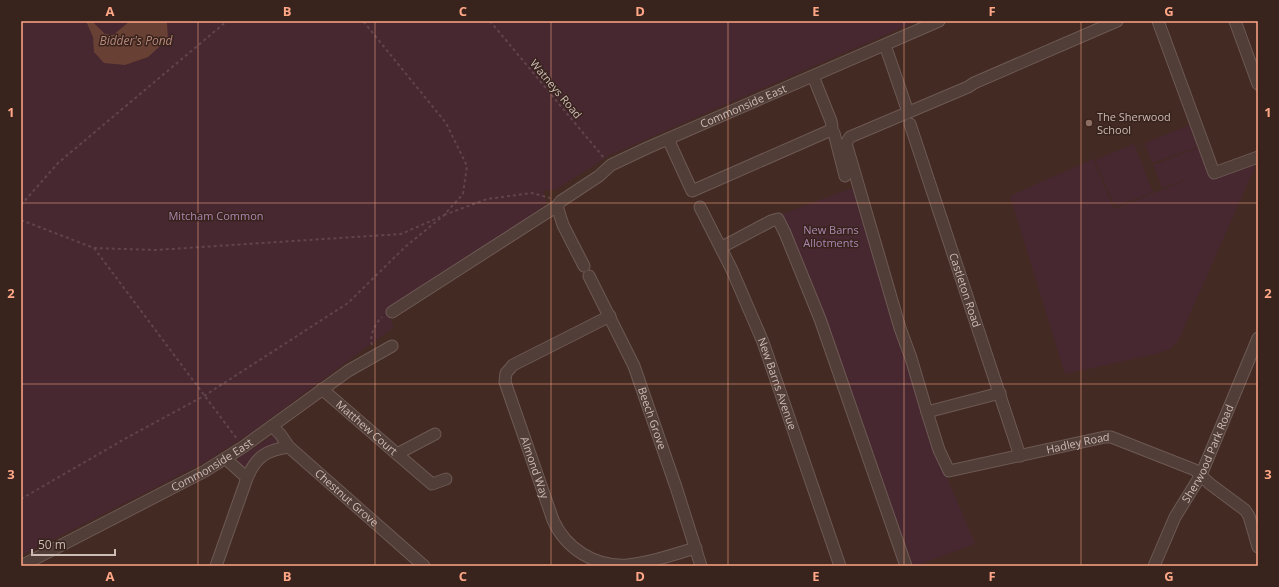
<svg xmlns="http://www.w3.org/2000/svg" width="1279" height="587" font-family="'Open Sans',sans-serif">
	<style>
		.green { fill: #472831 }
		.water { fill: #694034 }
		.lines { fill: none; stroke-linecap: round; stroke-linejoin: round }
		.minor-casing { stroke: #6d5953; stroke-width: 13 }
		.path { stroke: #61444a; stroke-width: 2; stroke-dasharray: 3 3; stroke-linecap: butt }
		.minor { stroke: #523e38; stroke-width: 11 }
		.grid { fill: none; stroke: #ffa787; stroke-width: 1; stroke-opacity: 0.55 }
		.education-dot { fill: #8d6e63; stroke: #38231d; stroke-width: 1.5 }
		.labels { text-anchor: middle; stroke-width: 3; stroke-linejoin: round; paint-order: stroke }
		.street-label { font-size: 11px; fill: #cdbbb5; stroke: #38231d }
		.poi-label { font-size: 11px; fill: #cdbbb5; stroke: #38231d; text-anchor: start }
		.park-label { font-size: 11px; fill: #ad88b3; stroke: #38231d }
		.water-label { font-size: 12px; font-style: italic; fill: #b7877a; stroke: #38231d }
		.neatline { fill: none; stroke: #ffa787; stroke-width: 1.5 }
		.grid-label { font-size: 13px; text-anchor: middle; font-weight: bold; fill: #ffa787 }
	</style>
	<rect width="100%" height="100%" fill="#432a23"/>
	<g class="green">
		<polygon points="21,21 917,21 610,155 555,190 546,190 543,191 547,203 485,251 387,312 394,327 252,432 207,461 21,556"/>
		<polygon points="1192,124 1200,146 1152,163 1145,143"/>
		<polygon points="1134,144 1153,192 1115,207 1095,160"/>
		<polygon points="1200,147 1213,179 1251,164 1255,167 1178,341 1171,348 1160,353 1065,374 1010,196 1093,159 1114,209 1201,174 1162,188 1153,165"/>
		<polygon points="855,187 938,456 975,544 915,566 908,566 780,215"/>
		<path d="M272,436c4,0 6,2 6,6l-1,3c-8,3 -18,6 -23,12 -5,4 -5,9 -12,11l-5,-5 1,-3 3,-4z"/>
	</g>
	<polygon class="water" points="86,21 92,21 105,34 113,35 130,21 166,21 167,23 168,39 148,57 125,65 104,63 94,52 93,37"/>
	<g class="lines">
		<g class="minor-casing">
			<g id="minor">
				<polyline points="1158,21 1214,173 1258,157"/>
				<polyline points="1235,21 1258,84"/>
				<polyline points="885,45 908,112"/>
				<path id="s1" d="M910,124l110,332"/>
				<polyline points="831,130 834,133 845,176"/>
				<polyline points="668,139 692,191 831,130 832,126 831,121 813,76"/>
				<polyline points="557,206 563,225 584,266"/>
				<path id="s2" d="M700,207l32,63 31,72 77,224"/>
				<polyline points="722,247 771,221 778,219 785,233 820,319 906,566"/>
				<path id="s3" d="M589,276l45,90 42,121 25,79"/>
				<path id="s4" d="M392,312l165,-106 4,-5 38,-25 12,-11 36,-17 292,-127"/>
				<path id="s5" d="M610,316l-97,49 -7,8 -1,9 48,138c13,29 42,47 74,45 23,-2 47,-11 69,-17"/>
				<path id="s6" d="M322,389l75,65 38,-20"/>
				<polyline points="1000,393 927,412 911,358 900,328 846,143 850,137 968,87 974,83 1117,21"/>
				<path id="s7" d="M927,412l12,38 10,21 156,-34h6l84,33 15,14 35,26 4,6 9,31"/>
				<path id="s8" d="M272,426l8,8 9,13 135,119"/>
				<polyline points="397,454 432,484 446,479"/>
				<path d="M247,478c9,-21 19,-28 42,-31"/>
				<path id="s9" d="M21,566l184,-95 38,-24 105,-76 44,-25"/>
				<polyline points="216,566 247,478 226,459"/>
				<path id="s10" d="M1154,566l21,-49 26,-42 57,-137"/>
			</g>
		</g>
		<g class="path">
			<polyline points="490,21 604,158"/>
			<polyline points="21,205 58,163 227,21"/>
			<polyline points="444,215 487,199 532,193 550,198"/>
			<polyline points="21,220 94,248 155,250 401,234 440,217"/>
			<polyline points="94,248 237,439"/>
			<path d="M372,345c-3,-10 3,-21 10,-28"/>
			<polyline points="21,499 130,436 204,396 348,303 405,247 443,216 463,194 467,166 446,123 363,21"/>
		</g>
		<use href="#minor" class="minor"/>
	</g>
	<path class="grid" d="M198,21v545M375,21v545M551,21v545M728,21v545M904,21v545M1081,21v545M21,203h1237M21,384h1237"/>
	<circle class="education-dot" cx="1089" cy="123" r="4"/>
	<g class="labels">
		<g class="street-label">
			<text transform="translate(556 89) rotate(50)" y="4">Watneys Road</text>
			<text dy="4" stroke="none"><textPath href="#s4" startOffset="409">Commonside East</textPath></text>
			<text dy="4" stroke="none"><textPath href="#s1" startOffset="175">Castleton Road</textPath></text>
			<text dy="4" stroke="none"><textPath href="#s2" startOffset="193">New Barns Avenue</textPath></text>
			<text dy="4" stroke="none"><textPath href="#s3" startOffset="156">Beech Grove</textPath></text>
			<text dy="4" stroke="none"><textPath href="#s6" startOffset="59">Matthew Court</textPath></text>
			<text dy="4" stroke="none"><textPath href="#s7" startOffset="195">Hadley Road</textPath></text>
			<text dy="4" stroke="none"><textPath href="#s10" startOffset="125">Sherwood Park Road</textPath></text>
			<text dy="4" stroke="none"><textPath href="#s9" startOffset="216">Commonside East</textPath></text>
			<text dy="4" stroke="none"><textPath href="#s5" startOffset="219">Almond Way</textPath></text>
			<text dy="4" stroke="none"><textPath href="#s8" startOffset="104">Chestnut Grove</textPath></text>
		</g>
		<g class="poi-label">
			<text x="1097" y="121">The Sherwood<tspan x="1097" dy="13">School</tspan></text>
		</g>
		<g class="park-label">
			<text x="216" y="220">Mitcham Common</text>
			<text x="831" y="234">New Barns<tspan x="831" dy="13">Allotments</tspan></text>
		</g>
		<g class="water-label">
			<text x="136" y="45">Bidder's Pond</text>
		</g>
	</g>
	<rect width="1279" height="587" fill="none" stroke="#38231d" stroke-width="44"/>
	<path d="M32 549v6h83v-6" fill="none" stroke="#cdbbb5" stroke-width="2"/>
	<text x="38" y="549" font-size="12" fill="#cdbbb5" stroke="#38231d" stroke-width="3" paint-order="stroke">50 m</text>
	<rect x="22" y="22" width="1235" height="543" class="neatline"/>
	<g class="grid-label">
		<text x="110" y="16">A</text>
		<text x="287" y="16">B</text>
		<text x="463" y="16">C</text>
		<text x="640" y="16">D</text>
		<text x="816" y="16">E</text>
		<text x="992" y="16">F</text>
		<text x="1169" y="16">G</text>
		<text x="11" y="117">1</text>
		<text x="1268" y="117">1</text>
		<text x="11" y="298">2</text>
		<text x="1268" y="298">2</text>
		<text x="11" y="479">3</text>
		<text x="1268" y="479">3</text>
		<text x="110" y="581">A</text>
		<text x="287" y="581">B</text>
		<text x="463" y="581">C</text>
		<text x="640" y="581">D</text>
		<text x="816" y="581">E</text>
		<text x="992" y="581">F</text>
		<text x="1169" y="581">G</text>
	</g>
</svg>
